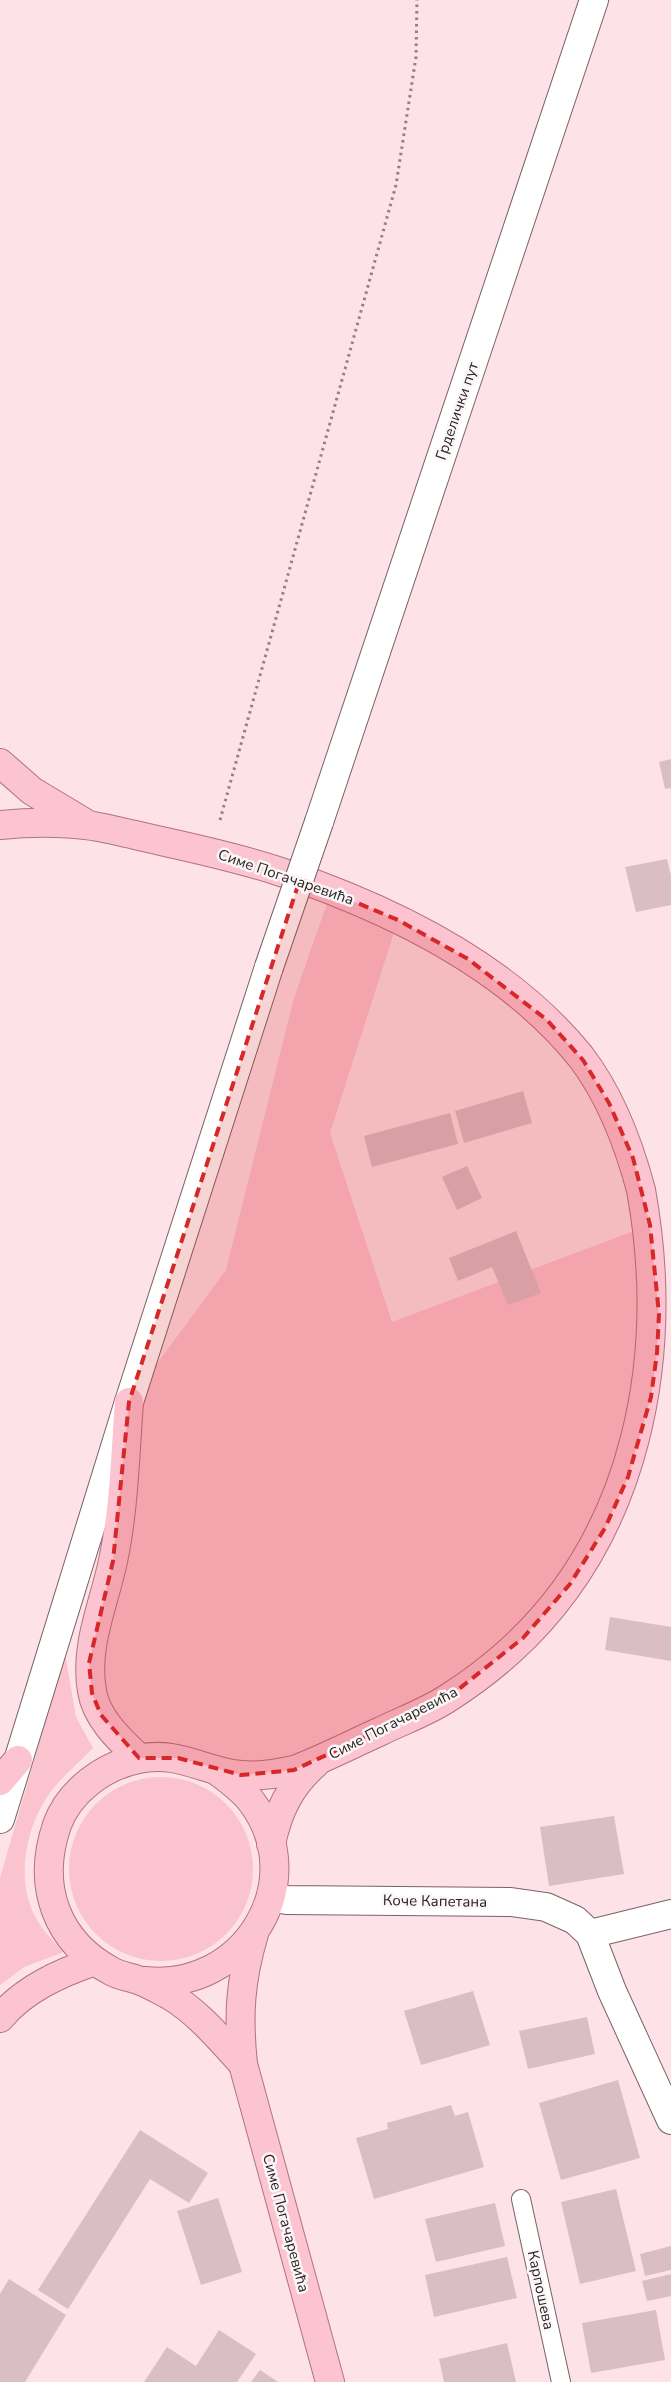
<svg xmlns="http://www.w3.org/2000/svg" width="671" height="2382" font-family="'Nunito Sans',sans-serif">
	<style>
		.green { fill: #fac3cd }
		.building { fill: #d9bfc4 }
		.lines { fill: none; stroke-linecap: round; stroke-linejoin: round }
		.service-casing { stroke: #796266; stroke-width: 20 }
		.minor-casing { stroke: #796266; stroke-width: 30 }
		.secondary-casing { stroke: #796266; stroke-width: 30 }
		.primary-casing { stroke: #b2727f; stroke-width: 30 }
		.path { stroke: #928083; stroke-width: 3; stroke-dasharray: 2.5 4; stroke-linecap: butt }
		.service { stroke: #fff; stroke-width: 18 }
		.minor { stroke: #fff; stroke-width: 28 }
		.secondary { stroke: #fff; stroke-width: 28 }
		.primary { stroke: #fbc4d0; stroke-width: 28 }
		.secondary-bridge-casing { stroke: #796266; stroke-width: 30; stroke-linecap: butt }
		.secondary-bridge { stroke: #fff; stroke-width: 28 }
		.marked { fill: #d62828; fill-opacity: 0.2; stroke: #d62828; stroke-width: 4; stroke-dasharray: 10 6; stroke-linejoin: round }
		.labels { text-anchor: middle; stroke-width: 5; stroke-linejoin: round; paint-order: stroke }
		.street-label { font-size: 15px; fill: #2d2325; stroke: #fbf6f7 }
	</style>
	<rect width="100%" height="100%" fill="#fde2e7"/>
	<g class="green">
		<polygon points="332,889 398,920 330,1133 392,1322 650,1225 628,1477 509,1652 294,1770 139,1758 89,1663 129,1402 226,1270 294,998"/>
		<path d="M65,1654l11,63 17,31c-16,17 -38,34 -49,54 -20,33 -28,83 -7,118 7,12 17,22 27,32l-40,15 -24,18v-107z"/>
		<circle cx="161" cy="1869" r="92"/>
	</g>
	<g class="building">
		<polygon points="671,759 671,788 665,789 659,762"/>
		<polygon points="667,859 671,876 671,905 636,912 625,867"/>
		<polygon points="523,1091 532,1123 464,1143 455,1111"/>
		<polygon points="450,1113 458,1144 372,1167 364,1136"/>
		<polygon points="467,1166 482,1198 457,1210 442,1177"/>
		<polygon points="516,1231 541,1293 508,1305 492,1267 458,1281 449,1258"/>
		<polygon points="610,1617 671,1627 671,1661 605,1650"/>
		<polygon points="614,1816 624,1874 549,1886 540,1827"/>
		<polygon points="473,1991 490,2045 421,2065 404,2011"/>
		<polygon points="587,2017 595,2054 528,2069 519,2031"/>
		<polygon points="618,2080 640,2158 561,2180 539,2103"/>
		<polygon points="451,2105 455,2116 468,2112 484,2167 374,2199 356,2138 388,2129 387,2123"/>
		<polygon points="140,2130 208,2173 189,2203 150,2179 68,2309 38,2290"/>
		<polygon points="616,2189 636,2271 580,2284 561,2202"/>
		<polygon points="218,2198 242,2272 201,2285 177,2211"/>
		<polygon points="495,2203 505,2246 436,2262 425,2219"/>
		<polygon points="671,2246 671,2270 645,2276 640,2254"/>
		<polygon points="507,2257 517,2298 434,2317 425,2275"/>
		<polygon points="671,2274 671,2296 647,2301 642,2281"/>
		<polygon points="9,2279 66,2315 25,2382 0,2382 0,2294"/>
		<polygon points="656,2310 665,2360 591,2373 582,2323"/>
		<polygon points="219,2330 256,2354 237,2382 144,2382 167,2347 196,2366"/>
		<polygon points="507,2343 516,2382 444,2382 439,2359"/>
		<polygon points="260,2370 278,2382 251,2382"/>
	</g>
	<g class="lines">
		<g class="service-casing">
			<polyline id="service" points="521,2199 561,2382"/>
		</g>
		<g class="minor-casing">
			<g id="minor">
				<polyline points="271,1897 287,1900 511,1902 546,1907 575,1920 590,1934 612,1991 671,2120"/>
				<polyline points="590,1934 671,1914"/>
			</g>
		</g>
		<g class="secondary-casing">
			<g id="secondary">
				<polyline points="319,822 594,0"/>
				<polyline points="0,1819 129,1402 269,967"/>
			</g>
		</g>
		<g class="primary-casing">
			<g id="primary">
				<polyline points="0,763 32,791 87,824"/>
				<path d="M0,825c30,-3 63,-3 93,1 23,4 45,10 68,15 41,9 81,18 120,31 110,37 226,93 300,185 29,38 48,88 60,133 30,166 -3,345 -131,461 -19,17 -40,33 -62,47 -21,14 -47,23 -69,34 -29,13 -56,27 -85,38 -18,4 -35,7 -53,5 -36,-3 -63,-25 -103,-16 -34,7 -69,32 -81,66 -21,61 -1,117 56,147 8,4 17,5 25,8 11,4 21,10 31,15 30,18 51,44 74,69"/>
				<path d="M129,1402c-4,53 -5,107 -16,159 -9,43 -29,85 -21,130 4,27 28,49 47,67"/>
				<polyline points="0,1781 18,1760"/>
				<path d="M271,1844c7,-33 19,-58 44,-80"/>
				<path d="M254,1934c-14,47 -16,82 -11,130l87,318"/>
				<path d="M145,1981c98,11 168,-99 106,-180 -9,-12 -22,-21 -34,-30"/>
				<path d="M0,2018c24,-29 60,-45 95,-57"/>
			</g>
		</g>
		<polyline class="path" points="220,820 396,185 416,57 417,0"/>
		<use href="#service" class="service"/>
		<use href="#minor" class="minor"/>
		<use href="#secondary" class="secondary"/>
		<use href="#primary" class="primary"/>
		<g class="secondary-bridge-casing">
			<polyline id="secondary-bridge" points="269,967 319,822"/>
		</g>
		<use href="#secondary-bridge" class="secondary-bridge"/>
	</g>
	<path class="marked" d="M300,879l98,41 70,39 79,61 36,40 26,43 24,55 17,67 9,89 -2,39 -6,44 -23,80 -23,51 -35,56 -47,54 -78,62 -151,70 -53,5 -63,-17h-39l-38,-43 -9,-22 -3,-30 24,-102 16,-159z"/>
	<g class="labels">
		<g class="street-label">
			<text transform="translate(457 411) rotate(-71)" y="5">Грделички пут</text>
			<text transform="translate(286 877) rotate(19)" y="5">Симе Погачаревића</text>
			<text transform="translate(393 1723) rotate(-27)" y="5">Симе Погачаревића</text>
			<text transform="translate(435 1901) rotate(1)" y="5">Коче Капетана</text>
			<text transform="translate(286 2223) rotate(75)" y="5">Симе Погачаревића</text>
			<text transform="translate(541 2290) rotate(78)" y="5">Карпошева</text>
		</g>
	</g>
</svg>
